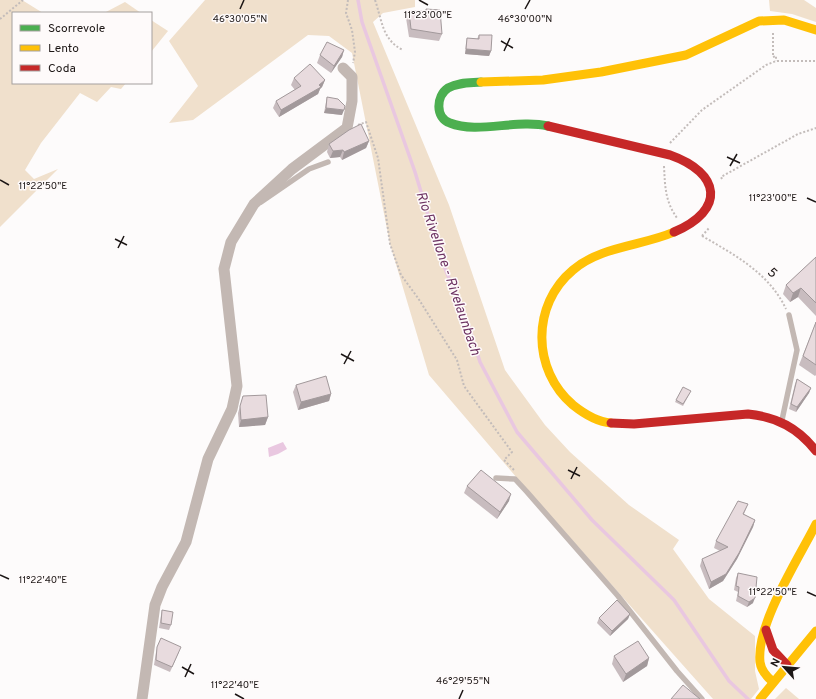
<svg xmlns="http://www.w3.org/2000/svg" width="816" height="699" font-family="Overpass,sans-serif">
	<style>
		.green { fill: #f0e0cc }
		.water { fill: #e9c7e0 }
		.lines { fill: none; stroke-linecap: round; stroke-linejoin: round }
		.stream { stroke: #e9c7e0; stroke-width: 3.5 }
		.path { stroke: #c3bcba; stroke-width: 2; stroke-dasharray: 2 2; stroke-linecap: butt }
		.lane { stroke: #c3b8b3; stroke-width: 5.5 }
		.street { stroke: #c3b8b3; stroke-width: 11 }
		.fast { stroke: #4caf50; stroke-width: 9 }
		.slow { stroke: #ffc107; stroke-width: 9 }
		.jam { stroke: #c62828; stroke-width: 9 }
		.wall { fill: #c8bcbf }
		.shaded-wall { fill: #a2999b }
		.building { fill: #e8dbde; stroke: #a2999b }
		.ticks { fill: none; stroke: #1c1615; stroke-width: 1.5 }
		.labels { text-anchor: middle; stroke-width: 3; stroke-linejoin: round; paint-order: stroke }
		.street-label { font-size: 13px; fill: #1c1615; stroke: #fefafa }
		.water-label { font-size: 14px; font-style: italic; fill: #6e3463; stroke: #fefafa }
		.ticks-label { font-size: 10px; text-anchor: middle; fill: #1c1615; stroke: #fefafa; stroke-width: 3; stroke-linejoin: round; paint-order: stroke }
	</style>
	<rect width="100%" height="100%" fill="#fdfbfb"/>
	<g class="green">
		<polygon points="0,0 22,0 43,13 13,13 13,83 126,83 121,89 111,87 97,102 80,93 41,143 25,170 34,179 58,169 0,227"/>
		<polygon points="205,0 415,0 415,7 383,13 373,22 449,205 505,370 545,425 570,452 629,505 679,540 673,549 709,599 755,636 755,671 759,689 751,699 713,699 523,485 429,375 390,244 352,53 329,36 308,35 193,120 169,123 198,86 169,41"/>
		<polygon points="769,0 804,0 816,8 816,22 792,14 770,11"/>
		<polygon points="125,2 141,13 104,13"/>
		<polygon points="151,20 168,31 151,52"/>
		<polygon points="786,688 799,699 775,699"/>
	</g>
	<polygon class="water" points="283,442 287,449 278,454 269,457 268,448"/>
	<g class="lines">
		<polyline class="stream" points="358,0 362,22 415,172 442,261 469,327 480,362 517,432 592,520 674,600 729,681 748,699"/>
		<g class="path">
			<polyline points="348,0 346,13 352,30 355,52 353,63"/>
			<path d="M375,0c7,20 7,40 28,50"/>
			<polyline points="0,19 23,0"/>
			<polyline points="773,33 773,57 776,56 776,61"/>
			<polyline points="358,125 366,122 378,158 390,244 401,275 418,298 457,360 464,386 512,452 504,460 515,471"/>
			<polyline points="670,143 702,110 766,65 776,61 816,61"/>
			<path d="M664,166c1,20 1,35 13,52"/>
			<polyline points="722,179 721,177 798,134 816,128"/>
			<polyline points="702,236 709,228"/>
			<path d="M702,236c33,19 67,37 84,73"/>
		</g>
		<g class="lane">
			<polyline points="261,202 309,169 328,162"/>
			<polyline points="782,420 797,350 789,315"/>
			<polyline points="496,478 515,479 527,492 618,596 677,671 702,699"/>
		</g>
		<polyline class="street" points="142,699 155,605 162,587 186,542 208,459 232,409 237,386 224,269 231,242 254,204 292,169 347,128 352,101 352,77 343,68"/>
		<path class="fast" d="M481,82c-11,1 -22,0 -33,6 -12,8 -13,30 2,35 27,11 67,-4 98,3"/>
		<g class="slow">
			<polyline points="481,82 543,80 601,72 686,55 759,21 784,20 816,30"/>
			<path d="M611,423c-13,-1 -28,-10 -38,-18 -41,-35 -42,-100 0,-135 28,-24 69,-24 101,-38"/>
			<path d="M773,682c-6,-5 -12,-12 -13,-20 -4,-38 39,-104 56,-138"/>
			<polyline points="760,699 816,631"/>
		</g>
		<g class="jam">
			<path d="M548,126l122,29c51,18 56,55 4,77"/>
			<path d="M611,423l23,1 114,-10c29,3 50,14 68,37"/>
			<polyline points="766,630 773,650 787,665"/>
		</g>
	</g>
	<g class="wall">
		<polygon points="426,9 442,34 439,41 409,37 406,18 409,11 425,11"/>
		<polygon points="479,35 491,51 489,56 465,54 466,43 467,38 477,39"/>
		<polygon points="344,50 342,57 331,73 317,63 320,55"/>
		<polygon points="294,78 325,80 322,87 320,89 318,94 279,117 273,108 276,101 295,90 291,85"/>
		<polygon points="327,97 342,115 324,113 326,102"/>
		<polygon points="369,141 366,148 342,160 340,157 330,158 327,152 329,144"/>
		<polygon points="816,257 816,316 798,297 790,302 783,294 786,285"/>
		<polygon points="816,322 816,375 815,376 799,365"/>
		<polygon points="797,379 811,388 809,393 796,412 789,409 795,384"/>
		<polygon points="296,385 331,394 329,401 298,410 293,392"/>
		<polygon points="690,393 683,406 675,402 676,400"/>
		<polygon points="243,396 268,417 265,425 239,427 238,413"/>
		<polygon points="467,486 509,501 497,519 464,493"/>
		<polygon points="748,504 744,514 755,520 753,527 737,559 723,581 709,589 700,566 702,559 720,551 714,548 716,541"/>
		<polygon points="738,573 753,603 747,607 736,601 738,592 734,590 736,578"/>
		<polygon points="162,610 171,625 169,630 159,628 161,615"/>
		<polygon points="630,614 628,619 610,636 597,623 599,618"/>
		<polygon points="161,638 179,652 170,672 154,665 156,652"/>
		<polygon points="614,656 649,658 647,666 623,682 612,664"/>
	</g>
	<g class="shaded-wall">
		<polygon points="466,49 491,51 489,56 465,54"/>
		<polygon points="344,50 342,57 331,73 334,66"/>
		<polygon points="325,80 322,87 320,89 318,94 279,117 281,110 319,85"/>
		<polygon points="326,108 344,110 342,115 324,113"/>
		<polygon points="369,141 366,148 342,160 344,152"/>
		<polygon points="343,150 340,157 330,158 333,151"/>
		<polygon points="801,288 798,297 790,302 793,293"/>
		<polygon points="811,388 809,393 796,412 797,407"/>
		<polygon points="331,394 329,401 298,410 301,402"/>
		<polygon points="268,417 265,425 239,427 241,420"/>
		<polygon points="511,494 509,501 497,519 500,512"/>
		<polygon points="755,520 753,527 737,559 723,581 709,589 711,582"/>
		<polygon points="755,598 753,603 747,607 749,602"/>
		<polygon points="630,614 628,619 610,636 612,631"/>
		<polygon points="649,658 647,666 623,682 626,674"/>
	</g>
	<g class="building">
		<polygon points="426,9 440,10 442,34 411,29 409,11 426,11"/>
		<polygon points="479,35 492,35 491,51 466,49 467,38 479,39"/>
		<polygon points="327,42 344,50 334,66 320,55"/>
		<polygon points="310,64 325,80 319,85 321,87 281,110 276,101 301,86 294,78"/>
		<polygon points="327,97 338,99 345,106 344,110 326,108"/>
		<polygon points="361,124 369,141 344,152 343,150 333,151 329,144 349,130"/>
		<polygon points="816,257 816,303 801,288 793,293 786,285"/>
		<polygon points="816,322 816,365 803,356"/>
		<polygon points="326,376 331,394 301,402 296,385"/>
		<polygon points="797,379 811,388 797,407 791,404"/>
		<polygon points="683,387 691,391 683,404 676,400"/>
		<polygon points="266,395 268,417 241,420 240,406 243,396"/>
		<polygon points="481,470 511,494 500,512 467,486"/>
		<polygon points="738,501 748,504 743,514 755,520 739,553 726,574 711,582 702,559 728,547 716,541"/>
		<polygon points="738,573 757,577 755,598 749,602 738,596 739,587 736,586"/>
		<polygon points="617,600 630,614 612,631 599,618"/>
		<polygon points="162,610 173,612 171,625 161,623"/>
		<polygon points="161,638 181,647 172,667 156,660 157,647"/>
		<polygon points="638,641 649,658 626,674 614,656"/>
		<polygon points="683,685 700,699 671,699"/>
	</g>
	<path class="ticks" d="M419,0l9,5M240,9l4,-9M525,9l5,-9M501,41l12,7M504,51l6,-13M727,157l13,6M730,166l7,-12M0,180l9,5M807,198l9,4M115,239l12,6M118,248l6,-12M341,354l13,7M344,364l7,-13M568,470l12,6M571,479l6,-12M0,575l9,4M807,592l9,4M182,667l12,7M185,677l6,-13M235,694l9,5M459,699l4,-9"/>
	<g class="labels">
		<g class="street-label">
			<text transform="translate(773 272) rotate(43)" y="5">5</text>
		</g>
		<g class="water-label">
			<text transform="translate(449 273) rotate(71)" y="5">Rio Rivellone - Rivelaunbach</text>
		</g>
	</g>
	<g class="ticks-label">
		<text x="428" y="18">11°23'00"E</text>
		<text x="240" y="22">46°30'05"N</text>
		<text x="525" y="22">46°30'00"N</text>
		<text x="43" y="189">11°22'50"E</text>
		<text x="773" y="201">11°23'00"E</text>
		<text x="43" y="583">11°22'40"E</text>
		<text x="773" y="595">11°22'50"E</text>
		<text x="463" y="684">46°29'55"N</text>
		<text x="235" y="688">11°22'40"E</text>
	</g>
	<rect x="12" y="12" width="140" height="72" fill="#fefafa" stroke="#a49f9e"/>
	<rect x="20" y="25" width="20" height="6" fill="#4caf50" stroke="#a49f9e"/>
	<text x="48" y="32" font-size="12" fill="#1c1615">Scorrevole</text>
	<rect x="20" y="45" width="20" height="6" fill="#ffc107" stroke="#a49f9e"/>
	<text x="48" y="52" font-size="12" fill="#1c1615">Lento</text>
	<rect x="20" y="65" width="20" height="6" fill="#c62828" stroke="#a49f9e"/>
	<text x="48" y="72" font-size="12" fill="#1c1615">Coda</text>
	<g transform="translate(784 667) rotate(297)" stroke="#fefafa" stroke-width="3" paint-order="stroke">
	<path d="M0-3L7 15L0 10L-7 15Z" fill="#1c1615"/>
	<text y="-6" font-size="11" font-weight="bold" text-anchor="middle" fill="#1c1615">N</text>
	</g>
</svg>
